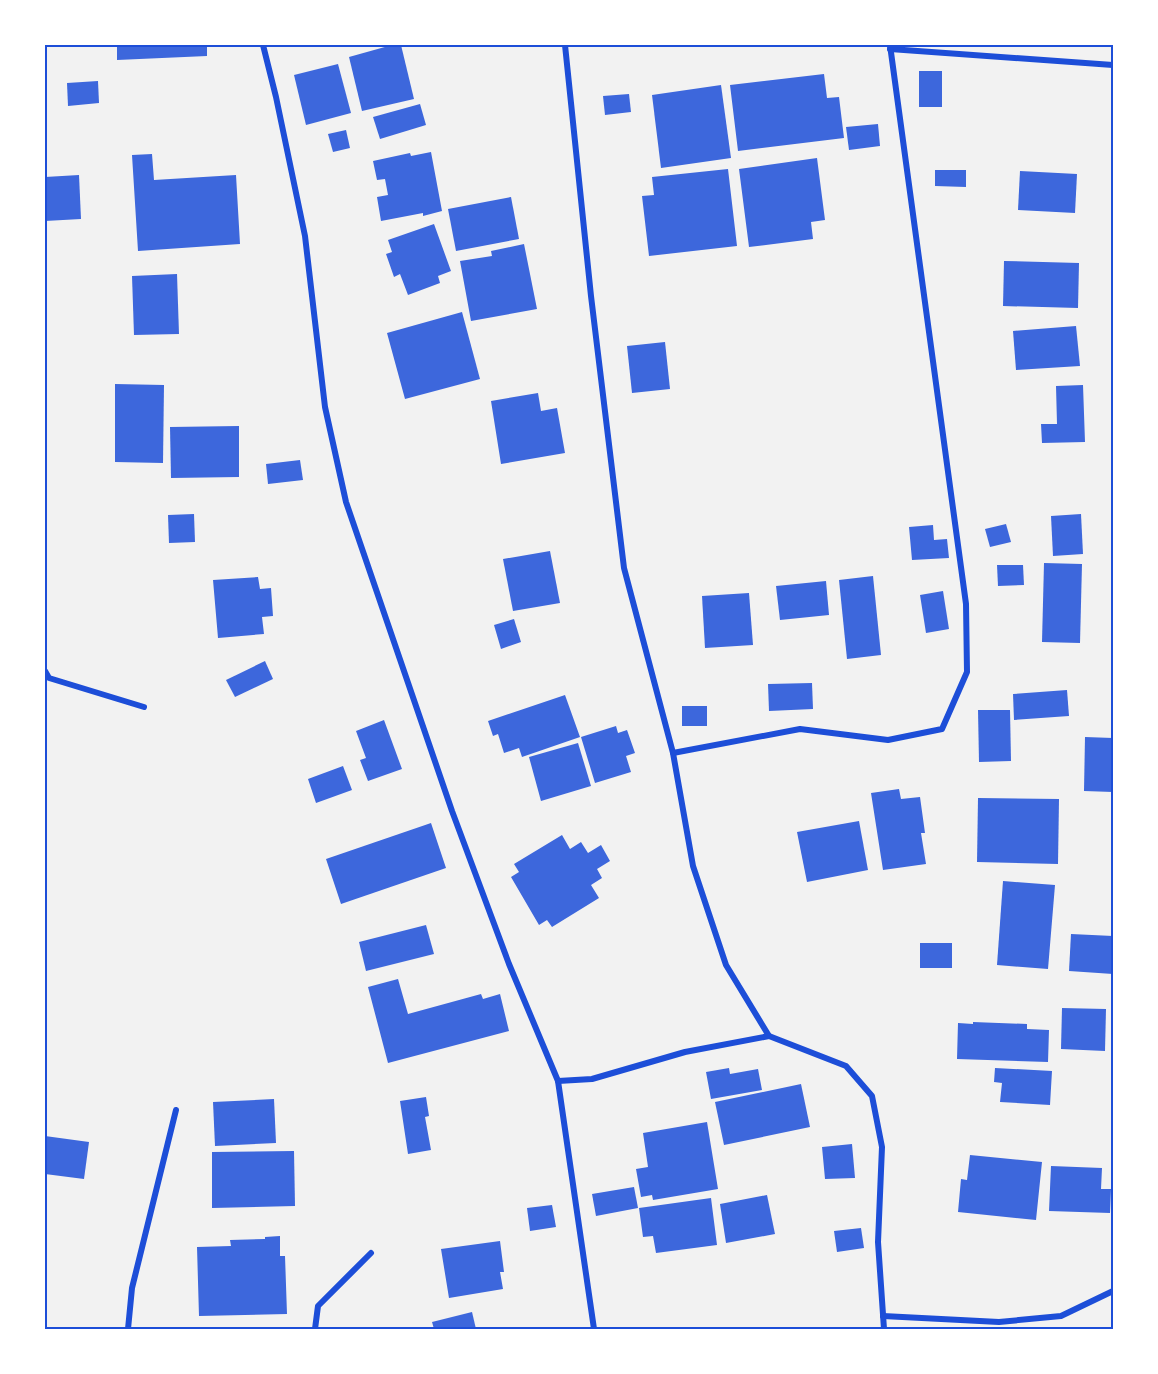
<svg xmlns="http://www.w3.org/2000/svg" width="1158" height="1374" font-family="'IBM Plex Sans',sans-serif">
	<style>
		.building { fill: #3d67dc }
		.lines { fill: none; stroke-linecap: round; stroke-linejoin: round }
		.minor { stroke: #1d4ed8; stroke-width: 6 }
		.neatline { fill: none; stroke: #1d4ed8; stroke-width: 2 }
	</style>
	<rect width="100%" height="100%" fill="#f2f2f2"/>
	<g class="building">
		<polygon points="117,45 207,45 207,56 117,60"/>
		<polygon points="392,45 401,45 414,99 362,111 349,57"/>
		<polygon points="338,64 351,113 306,125 294,75"/>
		<rect x="919" y="71" width="23" height="36"/>
		<polygon points="824,74 827,98 839,97 844,138 738,151 730,85"/>
		<polygon points="98,81 99,103 68,106 67,83"/>
		<polygon points="721,85 731,158 661,168 652,95"/>
		<polygon points="629,94 631,112 605,115 603,96"/>
		<polygon points="420,104 426,125 380,139 373,117"/>
		<polygon points="878,124 880,146 849,150 846,127"/>
		<polygon points="346,130 350,148 333,152 328,134"/>
		<polygon points="431,152 442,211 423,216 423,213 381,221 377,197 388,195 385,179 377,180 373,161 410,153 411,156"/>
		<polygon points="152,154 154,180 236,175 240,244 138,251 132,155"/>
		<polygon points="817,158 825,220 811,222 813,239 749,247 739,169"/>
		<polygon points="728,169 737,246 649,256 642,196 654,195 652,177"/>
		<polygon points="935,170 966,170 966,187 935,186"/>
		<polygon points="1020,171 1077,174 1075,213 1018,210"/>
		<polygon points="79,175 81,219 45,221 45,177"/>
		<polygon points="511,197 519,239 456,251 448,209"/>
		<polygon points="434,224 451,271 438,276 440,283 408,295 400,274 394,277 386,254 392,252 388,240"/>
		<polygon points="524,244 537,309 471,321 460,261 492,256 491,251"/>
		<polygon points="1004,261 1079,263 1078,308 1003,306"/>
		<polygon points="177,274 179,334 134,335 132,276"/>
		<polygon points="462,312 480,379 405,399 387,333"/>
		<polygon points="1076,326 1080,366 1016,370 1013,331"/>
		<polygon points="665,342 670,389 632,393 627,346"/>
		<polygon points="115,384 164,385 163,463 115,462"/>
		<polygon points="1083,385 1085,442 1042,443 1041,424 1057,424 1056,386"/>
		<polygon points="538,393 541,411 557,408 565,453 501,464 491,401"/>
		<polygon points="239,426 239,477 171,478 170,427"/>
		<polygon points="300,460 303,480 268,484 266,464"/>
		<polygon points="194,514 195,542 169,543 168,515"/>
		<polygon points="1081,514 1083,554 1053,556 1051,516"/>
		<polygon points="1006,524 1011,542 990,547 985,529"/>
		<polygon points="933,525 934,540 947,539 949,558 912,560 909,527"/>
		<polygon points="550,551 560,603 513,611 503,559"/>
		<polygon points="1044,563 1082,564 1080,643 1042,642"/>
		<polygon points="997,565 1023,565 1024,585 998,586"/>
		<polygon points="873,576 881,655 847,659 839,580"/>
		<polygon points="258,577 260,589 271,588 273,616 262,617 264,634 218,638 213,580"/>
		<polygon points="826,581 829,615 780,620 776,586"/>
		<polygon points="943,591 949,629 926,633 920,595"/>
		<polygon points="749,593 753,645 705,648 702,596"/>
		<polygon points="514,619 521,642 501,649 494,625"/>
		<polygon points="265,661 273,679 235,697 226,680"/>
		<polygon points="812,683 813,709 769,711 768,684"/>
		<polygon points="1067,690 1069,716 1014,720 1013,694"/>
		<polygon points="565,695 580,737 522,757 519,748 504,753 498,734 493,736 488,721"/>
		<rect x="682" y="706" width="25" height="20"/>
		<polygon points="978,710 1010,710 1011,761 979,762"/>
		<polygon points="384,720 402,769 368,781 360,760 366,758 356,731"/>
		<polygon points="616,726 618,733 627,730 635,753 626,756 631,772 595,783 581,737"/>
		<polygon points="1085,737 1113,738 1113,792 1084,791"/>
		<polygon points="578,743 591,786 541,801 529,757"/>
		<polygon points="343,766 352,790 316,803 308,779"/>
		<polygon points="899,789 901,799 920,797 925,833 921,833 926,864 883,870 871,793"/>
		<polygon points="978,798 1059,799 1058,864 977,862"/>
		<polygon points="859,821 868,870 807,882 797,832"/>
		<polygon points="431,823 446,868 341,904 326,859"/>
		<polygon points="562,835 570,849 581,842 588,853 601,845 610,861 597,869 602,878 591,885 599,898 552,927 547,920 539,925 511,877 519,872 514,864"/>
		<polygon points="1003,881 1055,885 1048,969 997,965"/>
		<polygon points="426,925 434,954 366,971 359,942"/>
		<polygon points="1071,934 1113,936 1113,974 1069,971"/>
		<rect x="920" y="943" width="32" height="25"/>
		<polygon points="398,979 408,1014 481,994 483,999 500,994 509,1031 388,1063 368,987"/>
		<polygon points="1062,1008 1106,1009 1105,1051 1061,1049"/>
		<polygon points="973,1022 1027,1024 1027,1029 1049,1030 1048,1062 957,1059 958,1023 973,1024"/>
		<polygon points="729,1068 730,1074 758,1069 762,1090 711,1099 706,1072"/>
		<polygon points="995,1068 1052,1071 1050,1105 1000,1102 1002,1083 994,1082"/>
		<polygon points="801,1084 810,1127 724,1145 715,1102"/>
		<polygon points="426,1097 429,1116 425,1117 431,1150 408,1154 400,1101"/>
		<polygon points="274,1099 276,1143 215,1146 213,1102"/>
		<polygon points="707,1122 718,1189 653,1200 652,1195 641,1197 636,1169 648,1167 643,1133"/>
		<polygon points="45,1136 89,1142 84,1179 45,1174"/>
		<polygon points="852,1144 855,1178 825,1179 822,1147"/>
		<polygon points="294,1151 295,1206 212,1208 212,1152"/>
		<polygon points="970,1155 1042,1162 1036,1220 958,1212 961,1179 967,1180"/>
		<polygon points="1051,1166 1102,1168 1101,1189 1111,1189 1110,1213 1049,1211"/>
		<polygon points="634,1187 638,1208 596,1216 592,1194"/>
		<polygon points="767,1195 775,1234 726,1243 720,1204"/>
		<polygon points="711,1198 717,1245 656,1253 653,1236 643,1237 639,1208"/>
		<polygon points="552,1205 556,1227 530,1231 527,1208"/>
		<polygon points="861,1228 864,1248 837,1252 834,1231"/>
		<polygon points="280,1236 280,1256 285,1256 287,1314 199,1316 197,1247 231,1246 230,1240 265,1239 265,1237"/>
		<polygon points="500,1241 504,1272 500,1272 503,1289 449,1298 441,1249"/>
		<polygon points="472,1312 476,1329 434,1329 432,1322"/>
	</g>
	<g class="lines">
		<g class="minor">
			<polyline points="263,45 276,97 305,236 325,407 346,502 452,811 509,964 558,1081 594,1329"/>
			<polyline points="565,45 591,296 624,568 673,753 693,866 726,965 769,1036 846,1066 872,1096 882,1147 878,1242 884,1329"/>
			<polyline points="890,49 1113,65"/>
			<polyline points="45,671 49,678 144,707"/>
			<polyline points="673,753 800,729 888,740 942,729 967,672 966,604 890,45"/>
			<polyline points="558,1081 592,1079 685,1052 769,1036"/>
			<polyline points="883,1316 999,1322 1061,1316 1113,1291"/>
			<polyline points="128,1329 132,1288 176,1110"/>
			<polyline points="315,1329 318,1306 371,1253"/>
		</g>
	</g>
	<rect width="1158" height="1374" fill="none" stroke="#ffffff" stroke-width="93"/>
	<rect x="46" y="46" width="1066" height="1282" class="neatline"/>
</svg>
